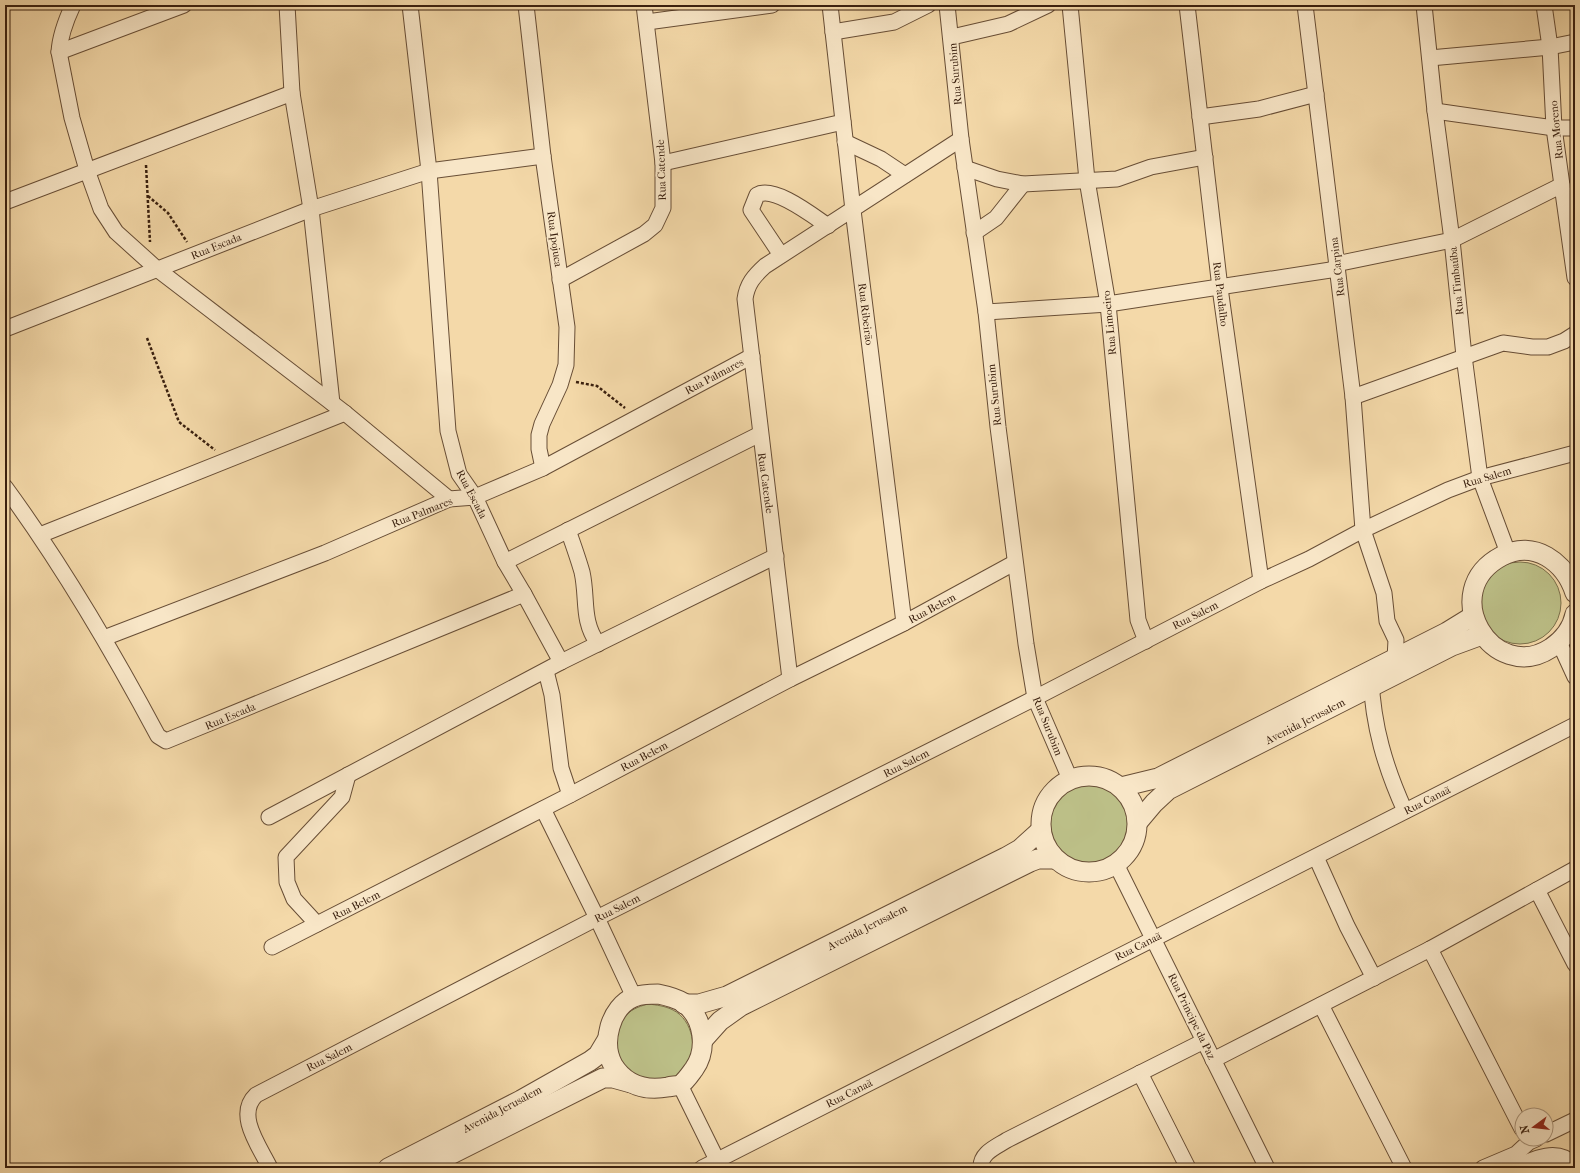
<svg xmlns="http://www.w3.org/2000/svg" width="1580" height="1173" font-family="'IM FELL French Canon',serif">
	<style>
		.green { fill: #bcbf87; stroke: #7b704b }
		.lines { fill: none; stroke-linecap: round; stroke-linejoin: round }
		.minor-casing { stroke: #684e36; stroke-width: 17 }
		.tertiary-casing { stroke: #684e36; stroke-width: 21 }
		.path { stroke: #3a200f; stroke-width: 2.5; stroke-dasharray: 3 2; stroke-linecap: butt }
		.minor { stroke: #f8e6c7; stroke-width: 15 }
		.tertiary { stroke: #f8e6c7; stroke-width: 19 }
		.labels { text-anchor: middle; stroke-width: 3.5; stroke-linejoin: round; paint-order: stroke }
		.street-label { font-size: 11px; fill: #3a200f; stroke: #f8e6c7 }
	</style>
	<rect width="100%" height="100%" fill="#f4d9a9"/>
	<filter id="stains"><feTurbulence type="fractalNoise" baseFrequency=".005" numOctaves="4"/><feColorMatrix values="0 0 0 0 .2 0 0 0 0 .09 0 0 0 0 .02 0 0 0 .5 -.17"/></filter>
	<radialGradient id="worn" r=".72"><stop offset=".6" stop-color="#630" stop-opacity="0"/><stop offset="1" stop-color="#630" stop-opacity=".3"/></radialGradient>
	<g class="green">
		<circle cx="1520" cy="603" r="41"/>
		<circle cx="1088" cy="826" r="41"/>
		<path d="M648,1004c9,1 17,2 25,6 20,10 26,41 12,59 -4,7 -16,12 -23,16l-38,-10 -12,-37c11,-20 13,-28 36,-34z"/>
	</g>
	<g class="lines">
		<g class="minor-casing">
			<g id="minor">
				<path d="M73,5c-7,15 -13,30 -14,47l13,66 15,52 14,39 15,23 41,37 188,144 104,86"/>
				<polyline points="287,5 292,93 311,209 332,403"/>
				<polyline points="410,5 429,171 448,431 459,474 475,497 505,562 524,594 561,662"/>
				<polyline points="526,5 543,156 567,327 566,365 560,385 542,424 539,435 539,449 543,468"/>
				<polyline points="830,5 853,210 904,623"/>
				<polyline points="947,5 961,139 986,312 998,427 1026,644 1035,698 1070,779"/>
				<polyline points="1070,5 1087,180 1108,304 1138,620 1146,641"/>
				<polyline points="1187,5 1220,288 1261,581"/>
				<polyline points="1305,5 1353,397 1363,530 1384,593 1387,621 1396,640 1395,659"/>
				<polyline points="1424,5 1435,111 1452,240 1464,356 1480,478 1508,553"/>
				<polyline points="1544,5 1550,47 1554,128 1575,278"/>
				<polyline points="647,22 772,5"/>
				<polyline points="833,32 894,22 928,5"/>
				<polyline points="952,37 1008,24 1048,5"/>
				<polyline points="59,52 184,5"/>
				<polyline points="1430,58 1550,47 1575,42"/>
				<polyline points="1435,111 1554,128 1575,128"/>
				<polyline points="1200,117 1259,109 1316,94"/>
				<polyline points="845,142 881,159 905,175"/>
				<polyline points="663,163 843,122"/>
				<polyline points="965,168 997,179 1023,184 1117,179 1151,167 1205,157"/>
				<polyline points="5,202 292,93"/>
				<polyline points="974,233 996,218 1023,184"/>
				<path d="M781,255l-30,-45 6,-15c17,-10 56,21 71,31"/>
				<polyline points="1336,264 1452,240 1562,185"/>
				<polyline points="560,280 644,234 655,225 663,208 663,163 644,5"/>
				<polyline points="986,312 1108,304 1337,269"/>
				<polyline points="5,329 311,209 429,171 543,156"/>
				<polyline points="1353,397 1503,343 1532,347 1548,347 1564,341 1575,334"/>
				<path d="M5,487c58,79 107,163 153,249l8,5 358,-147"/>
				<path d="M568,530c5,14 10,28 14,42 6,27 -1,48 16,72"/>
				<polyline points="40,535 345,413"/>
				<polyline points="505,562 760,434"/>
				<polyline points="104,638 325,553 449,499 475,497 543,468 752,356"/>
				<polyline points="1559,642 1575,677"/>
				<polyline points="546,671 552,695 561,768 570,795"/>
				<path d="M1371,678c2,48 14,89 34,133"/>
				<path d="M790,679l-45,-380c2,-15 9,-23 20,-33l196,-127"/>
				<polyline points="543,809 597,918 634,997"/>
				<polyline points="269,817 561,662 776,556"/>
				<polyline points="1316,857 1347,926 1374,978"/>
				<polyline points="1116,864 1267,1168"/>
				<polyline points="1537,890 1575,964"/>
				<polyline points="317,924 294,899 287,882 286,857 342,797 348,775"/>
				<polyline points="272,947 570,795 790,679 904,623 1014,563"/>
				<polyline points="1430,949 1522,1129"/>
				<polyline points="1321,1005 1404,1168"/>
				<polyline points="1213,1060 1430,949 1575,869"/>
				<polyline points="1140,1073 1188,1168"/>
				<polyline points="680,1085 717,1160"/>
				<polyline points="1546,1134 1575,1120"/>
				<path d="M270,1168c-10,-21 -35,-53 -14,-73l341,-177 438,-220 226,-117 48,-22 54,-29 85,-40 32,-12 95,-25"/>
				<polyline points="702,1168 1575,725"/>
				<path d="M981,1168c-1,-15 15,-21 26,-28l197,-99"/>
				<polyline points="1483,1168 1516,1154 1529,1142 1536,1139"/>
				<path d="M1515,1168c19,-10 44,-21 60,-2"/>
			</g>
		</g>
		<g class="tertiary-casing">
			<g id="tertiary">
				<path d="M1575,593c-10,-31 -41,-54 -73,-37 -67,35 -9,130 49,92 13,-9 21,-19 24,-34"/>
				<circle cx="1089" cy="824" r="48"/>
				<polyline points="1121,787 1158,778 1447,632 1473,616"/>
				<polyline points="1138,822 1154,803 1168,790 1452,646 1482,635"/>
				<path d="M658,994c10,2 18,4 26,9 20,15 24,46 10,66 -3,4 -9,13 -14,16 -3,1 -8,1 -12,2 -22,4 -42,-1 -55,-22 -12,-22 -3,-58 21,-68 8,-3 17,-3 24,-3z"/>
				<polyline points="684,1004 699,1004 727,996 1006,857 1020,849 1041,830"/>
				<polyline points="703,1040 720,1021 741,1006 1030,862 1038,859 1055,859"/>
				<polyline points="388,1168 521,1100 590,1061 598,1055 607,1040"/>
				<polyline points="424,1168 603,1078 613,1078 631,1083"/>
			</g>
		</g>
		<g class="path">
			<polyline points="146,165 150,242"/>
			<polyline points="148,196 168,213 187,242"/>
			<polyline points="147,338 179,422 215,450"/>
			<polyline points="576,382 597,386 625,408"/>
		</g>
		<use href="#minor" class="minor"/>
		<use href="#tertiary" class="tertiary"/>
	</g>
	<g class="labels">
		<g class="street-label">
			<text transform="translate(955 74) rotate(-95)" y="4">Rua Surubim</text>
			<text transform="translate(1556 130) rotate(-96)" y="4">Rua Moreno</text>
			<text transform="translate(661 170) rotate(-92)" y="4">Rua Catende</text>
			<text transform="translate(555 239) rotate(82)" y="4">Rua Ipojuca</text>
			<text transform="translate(216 246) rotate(-22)" y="4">Rua Escada</text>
			<text transform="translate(1337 267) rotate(-97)" y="4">Rua Carpina</text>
			<text transform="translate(1456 281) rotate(-96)" y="4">Rua Timbaúba</text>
			<text transform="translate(1221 294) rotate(83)" y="4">Rua Paudalho</text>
			<text transform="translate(866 314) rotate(83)" y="4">Rua Ribeirão</text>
			<text transform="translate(1109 323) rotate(-96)" y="4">Rua Limoeiro</text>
			<text transform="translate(714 376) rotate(-28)" y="4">Rua Palmares</text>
			<text transform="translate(994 395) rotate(-96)" y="4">Rua Surubim</text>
			<text transform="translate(1487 477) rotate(-17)" y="4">Rua Salem</text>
			<text transform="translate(766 483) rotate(82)" y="4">Rua Catende</text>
			<text transform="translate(472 494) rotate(62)" y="4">Rua Escada</text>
			<text transform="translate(422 512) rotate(-22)" y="4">Rua Palmares</text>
			<text transform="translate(932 608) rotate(-28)" y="4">Rua Belem</text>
			<text transform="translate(1195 615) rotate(-27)" y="4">Rua Salem</text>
			<text transform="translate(230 716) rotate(-23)" y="4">Rua Escada</text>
			<text transform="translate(1305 721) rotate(-27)" y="4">Avenida Jerusalem</text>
			<text transform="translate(1048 726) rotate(68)" y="4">Rua Surubim</text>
			<text transform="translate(644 756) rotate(-28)" y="4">Rua Belem</text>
			<text transform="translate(906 763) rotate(-27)" y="4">Rua Salem</text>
			<text transform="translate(1427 800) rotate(-27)" y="4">Rua Canaã</text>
			<text transform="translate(356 905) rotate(-27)" y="4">Rua Belem</text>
			<text transform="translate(617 908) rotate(-27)" y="4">Rua Salem</text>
			<text transform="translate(867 927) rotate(-27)" y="4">Avenida Jerusalem</text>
			<text transform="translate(1138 946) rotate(-27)" y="4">Rua Canaã</text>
			<text transform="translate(1192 1016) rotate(64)" y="4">Rua Principe da Paz</text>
			<text transform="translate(329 1057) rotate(-27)" y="4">Rua Salem</text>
			<text transform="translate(849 1093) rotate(-27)" y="4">Rua Canaã</text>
			<text transform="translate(502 1109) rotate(-28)" y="4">Avenida Jerusalem</text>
		</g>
	</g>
	<rect width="1580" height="1173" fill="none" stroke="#f4d9a9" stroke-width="20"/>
	<rect x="6" y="6" width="1568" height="1161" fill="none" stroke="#3a200f" stroke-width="2"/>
	<rect x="10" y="10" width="1560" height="1153" fill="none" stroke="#3a200f"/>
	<g transform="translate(1534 1127) rotate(255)"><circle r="19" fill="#f8e6c7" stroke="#ac977d"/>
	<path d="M0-3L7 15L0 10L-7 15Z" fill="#8f2418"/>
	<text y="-6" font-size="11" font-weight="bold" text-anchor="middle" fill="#3a200f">N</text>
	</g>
	<rect width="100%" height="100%" filter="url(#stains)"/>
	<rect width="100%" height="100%" fill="url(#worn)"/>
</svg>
